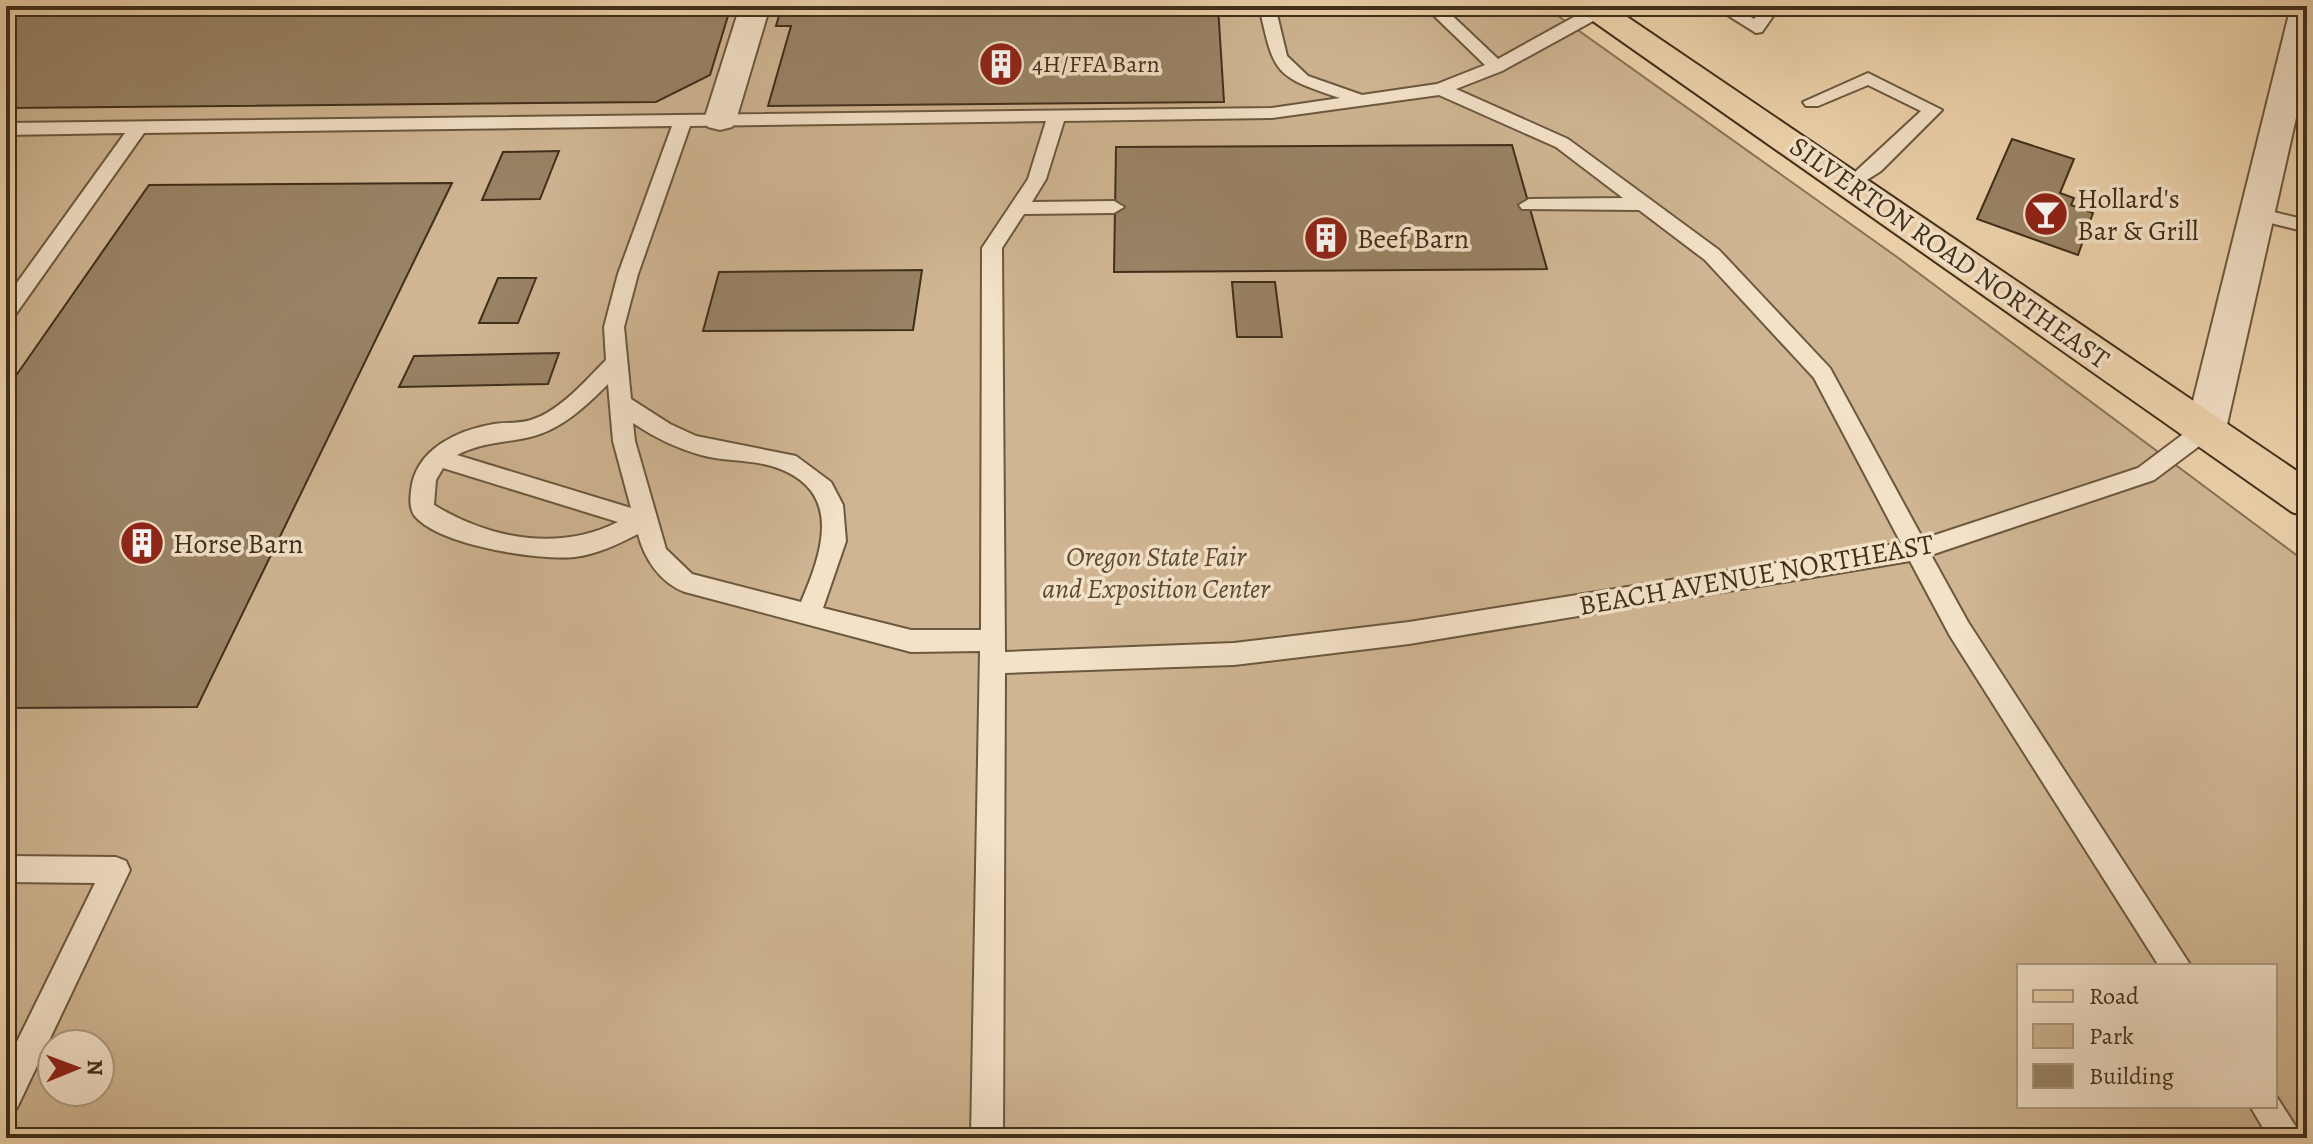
<svg xmlns="http://www.w3.org/2000/svg" width="2313" height="1144" font-family="Alegreya,serif">
	<style>
		.green { fill: #cfb592; stroke: #887256; stroke-width: 2; fill-rule: evenodd }
		.building { fill: #998365; stroke: #402f1a; stroke-width: 2 }
		.lines { fill: none; stroke-linecap: round; stroke-linejoin: round }
		.lane-casing { stroke: #6b583e; stroke-width: 4 }
		.street-casing { stroke: #6b583e; stroke-width: 4 }
		.primary-casing { stroke: #402f1a; stroke-width: 4 }
		.lane { fill: #f3e1c8; fill-rule: evenodd }
		.street { fill: #f3e1c8; fill-rule: evenodd }
		.primary { fill: #ecd1aa; fill-rule: evenodd }
		.labels { text-anchor: middle; stroke-width: 7; stroke-linejoin: round; paint-order: stroke }
		.far-poi-label { font-size: 24px; fill: #402f1a; stroke: #f3e1c8; text-anchor: start }
		.poi-label { font-size: 28px; fill: #402f1a; stroke: #f3e1c8; text-anchor: start }
		.street-label { font-size: 28px; fill: #402f1a; stroke: #f3e1c8 }
		.park-label { font-size: 28px; font-style: italic; fill: #5d4a32; stroke: #f3e1c8 }
	</style>
	<rect width="100%" height="100%" fill="#ecd1aa"/>
	<filter id="stains"><feTurbulence type="fractalNoise" baseFrequency=".0025" numOctaves="4"/><feColorMatrix values="0 0 0 0 .2 0 0 0 0 .09 0 0 0 0 .02 0 0 0 .5 -.17"/></filter>
	<radialGradient id="worn" r=".72"><stop offset=".6" stop-color="#630" stop-opacity="0"/><stop offset="1" stop-color="#630" stop-opacity=".3"/></radialGradient>
	<path class="green" d="M6,6h1538l353,251 410,306v575h-2301zM2019,966h256v140h-256zM52,1044h48v48h-48z"/>
	<g class="building">
		<polygon points="6,6 731,6 710,75 656,102 6,108"/>
		<polygon points="782,6 1218,6 1224,102 768,106 791,26 776,26"/>
		<polygon points="2012,139 2074,159 2060,193 2074,198 2071,205 2093,213 2078,255 1977,219"/>
		<polygon points="1512,145 1547,269 1114,272 1116,147"/>
		<polygon points="559,151 540,199 482,200 503,152"/>
		<polygon points="452,183 197,707 6,708 6,390 149,185"/>
		<polygon points="922,270 913,330 703,331 719,272"/>
		<polygon points="498,278 536,278 518,323 479,323"/>
		<polygon points="1232,282 1275,282 1282,337 1237,337"/>
		<polygon points="559,353 548,384 399,387 414,356"/>
	</g>
	<g class="lines">
		<g class="lane-casing">
			<g id="lane">
				<path d="M1259,6h16l12,50 21,20 54,19 75,-11 48,-19 -61,-59h18l56,53 94,-52h12l2,4 -2,4 -102,56 -46,18 112,50 151,111 111,118 93,171 215,-71 60,-45 8,-2 8,2 3,6 -3,6 -60,45 -223,75 37,67 223,344h-32l-209,-330 -40,-75 -501,83 -175,21 -229,8 -2,465h-32l9,-487 -69,1 -226,-60c-25,-9 -41,-34 -47,-58 -20,10 -40,20 -63,23 -36,4 -138,-12 -161,-42 -4,-6 -4,-17 -3,-24 4,-42 47,-61 83,-67 12,-2 25,0 37,-4 29,-9 54,-39 75,-60l-2,-33 14,-53 54,-148 -528,7 -131,185 -7,2v-22l119,-165 -119,2v-12l1266,-15 68,-10c-67,-22 -66,-25 -81,-92zM1439,95l117,52 67,51 -94,1 -10,6 3,4 117,1 66,50 109,118 87,165 -492,79 -175,21 -229,9 -3,-404 22,-34 90,-1 10,-6 -10,-6 -82,1 14,-23 18,-58 208,-3zM1046,121l-18,58 -46,69 -1,382h-70l-88,-22 23,-67 -3,-36 -12,-23 -35,-26 -100,-20 -26,-12 -39,-25 -7,-72 14,-53 52,-148zM608,384l5,57 18,67 -174,-53c25,-13 47,-12 73,-18 31,-7 56,-31 78,-53zM633,423c21,14 43,25 68,32 25,7 55,4 79,14 64,25 41,86 21,133l-109,-28 -26,-25 -31,-108zM443,468l175,54c-60,30 -128,17 -184,-17l2,-25z"/>
				<polygon points="1713,6 1732,6 1754,19 1764,6 1780,6 1762,32 1756,33"/>
				<polygon points="1868,73 1942,110 1881,171 1851,190 1844,188 1842,184 1921,111 1868,85 1818,106 1806,106 1803,102"/>
				<polygon points="2257,208 2307,220 2307,232 2250,218 2247,214 2250,210"/>
				<polygon points="6,856 116,857 126,861 130,870 17,1108 6,1112 6,1064 95,883 6,882"/>
				<polygon points="2275,1094 2303,1138 2269,1138 2250,1106 2275,1106"/>
			</g>
		</g>
		<g class="street-casing">
			<g id="street">
				<polygon points="740,6 770,6 736,120 732,127 720,130 708,127 704,120"/>
				<polygon points="2291,6 2307,6 2307,69 2226,429 2220,440 2206,444 2192,440 2186,429"/>
			</g>
		</g>
		<g class="primary-casing">
			<polygon id="primary" points="1576,6 1611,6 2307,478 2307,517 2292,512 1580,12"/>
		</g>
		<use href="#lane" class="lane"/>
		<use href="#street" class="street"/>
		<use href="#primary" class="primary"/>
	</g>
	<defs>
		<g id="building-disc" transform="scale(2.3)"><circle r="9.5" fill="#8f2418" stroke="#f3e1c8"/><path d="M-4-6H4V6H1V3H-1V6H-4ZM-2.5-4.3h1.7v1.8h-1.7ZM.8-4.3h1.7v1.8H.8ZM-2.5-1h1.7V.8h-1.7ZM.8-1h1.7V.8H.8Z" fill="#fff"/></g>
		<g id="bar-disc" transform="scale(2.3)"><circle r="9.5" fill="#8f2418" stroke="#f3e1c8"/><path d="M-6-5H6L.8 .8V4.5H3.5V6h-7V4.5H-.8V.8Z" fill="#fff"/></g>
	</defs>
	<g fill-rule="evenodd">
		<use href="#building-disc" x="1001" y="64"/>
		<use href="#bar-disc" x="2046" y="214"/>
		<use href="#building-disc" x="1326" y="238"/>
		<use href="#building-disc" x="142" y="543"/>
	</g>
	<g class="labels">
		<g class="far-poi-label">
			<text x="1032" y="72">4H/FFA Barn</text>
		</g>
		<g class="poi-label">
			<text x="2077" y="208">Hollard's<tspan x="2077" dy="32">Bar &amp; Grill</tspan></text>
			<text x="1357" y="248">Beef Barn</text>
			<text x="173" y="553">Horse Barn</text>
		</g>
		<g class="street-label">
			<text transform="translate(1950 252) rotate(35)" y="10">SILVERTON ROAD NORTHEAST</text>
			<text transform="translate(1756 574) rotate(-10)" y="10">BEACH AVENUE NORTHEAST</text>
		</g>
		<g class="park-label">
			<text x="1156" y="566">Oregon State Fair<tspan x="1156" dy="32">and Exposition Center</tspan></text>
		</g>
	</g>
	<rect width="2313" height="1144" fill="none" stroke="#ecd1aa" stroke-width="32"/>
	<rect x="8" y="8" width="2297" height="1128" fill="none" stroke="#402f1a" stroke-width="4"/>
	<rect x="16" y="16" width="2281" height="1112" fill="none" stroke="#402f1a" stroke-width="2"/>
	<rect x="2017" y="964" width="260" height="144" fill="#f3e1c8" stroke="#ab9a82" stroke-width="2"/>
	<rect x="2033" y="990" width="40" height="12" fill="#ecd1aa" stroke="#ab9a82" stroke-width="2"/>
	<text x="2089" y="1004" font-size="24" fill="#402f1a">Road</text>
	<rect x="2033" y="1024" width="40" height="24" fill="#cfb592" stroke="#ab9a82" stroke-width="2"/>
	<text x="2089" y="1044" font-size="24" fill="#402f1a">Park</text>
	<rect x="2033" y="1064" width="40" height="24" fill="#998365" stroke="#ab9a82" stroke-width="2"/>
	<text x="2089" y="1084" font-size="24" fill="#402f1a">Building</text>
	<g transform="translate(76 1068) rotate(89)"><circle r="38" fill="#f3e1c8" stroke="#ab9a82" stroke-width="2"/>
	<path d="M0-6L14 30L0 20L-14 30Z" fill="#8f2418"/>
	<text y="-12" font-size="22" font-weight="bold" text-anchor="middle" fill="#402f1a">N</text>
	</g>
	<rect width="100%" height="100%" filter="url(#stains)"/>
	<rect width="100%" height="100%" fill="url(#worn)"/>
</svg>
